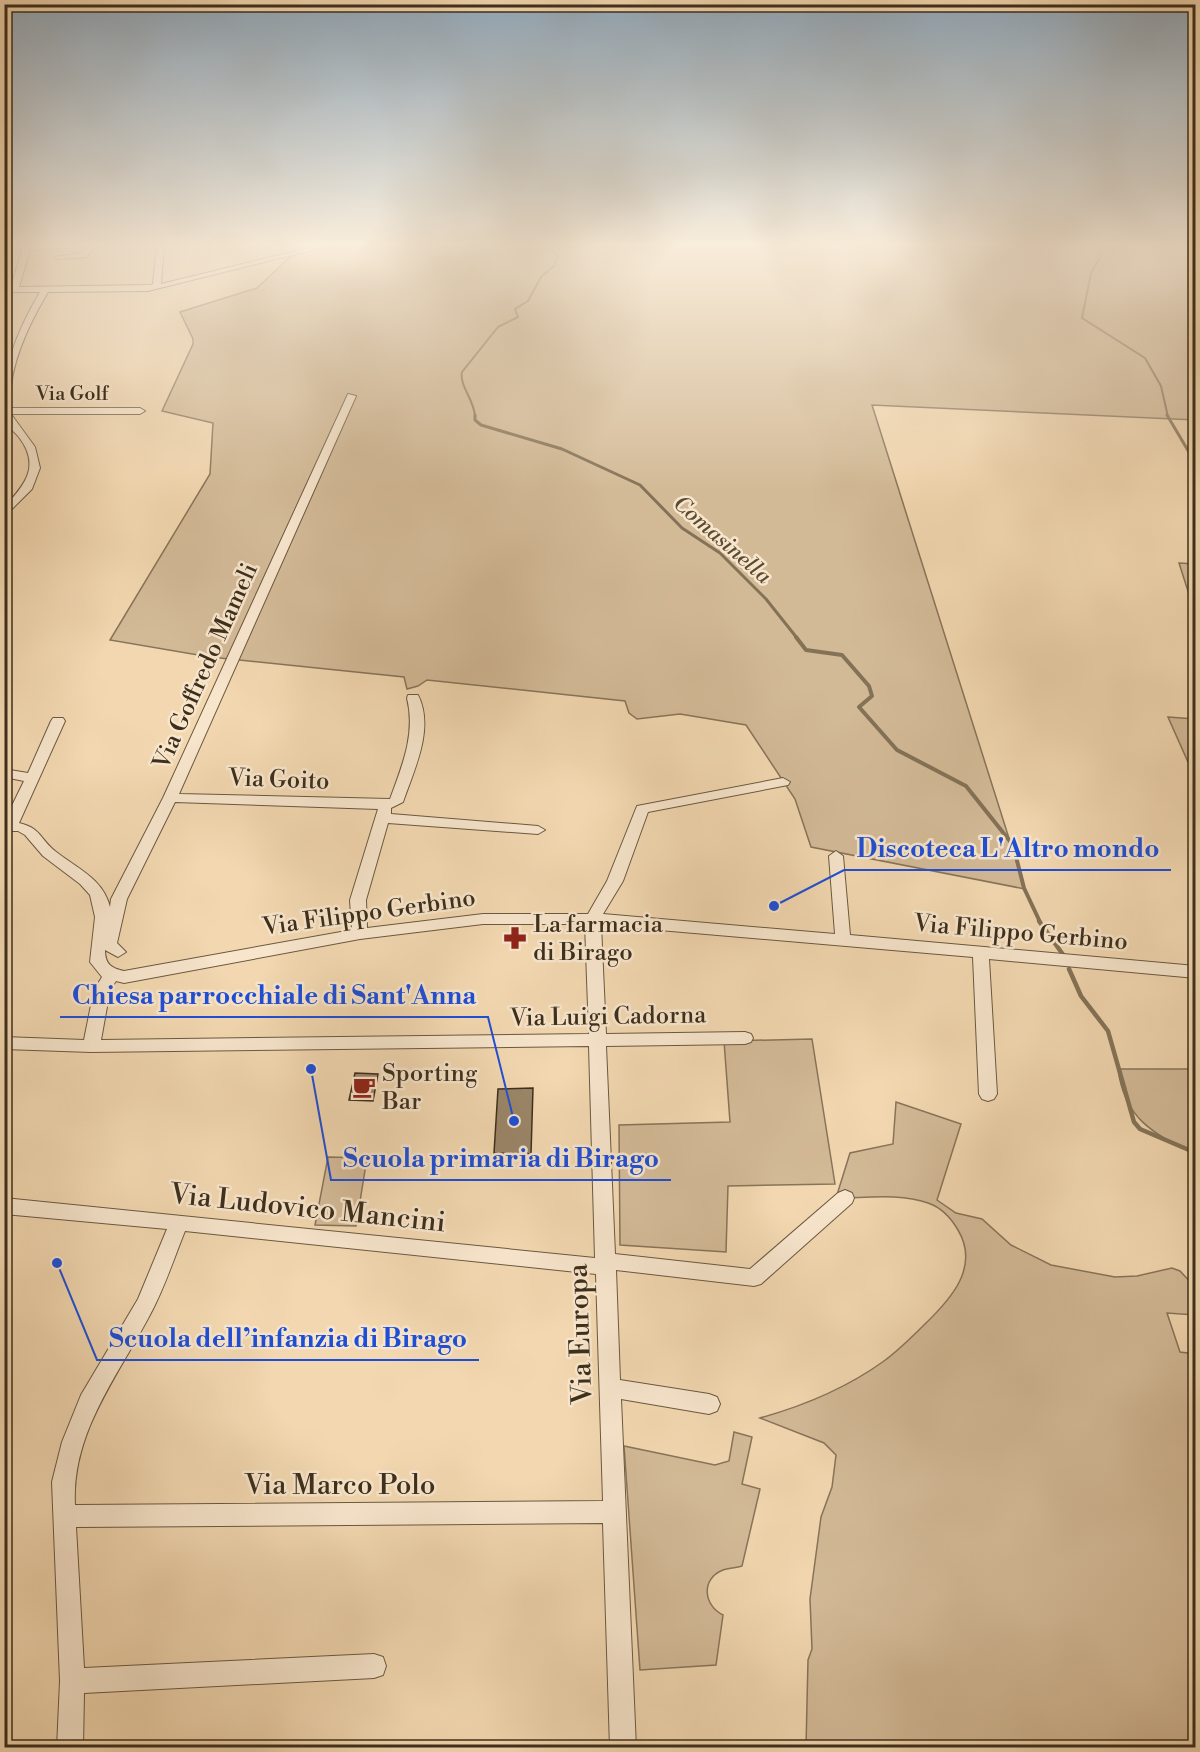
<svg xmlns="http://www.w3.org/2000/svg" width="1200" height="1752" font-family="'Libre Bodoni',serif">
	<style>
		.green { fill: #d3ba97; stroke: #88745a; stroke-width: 1.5 }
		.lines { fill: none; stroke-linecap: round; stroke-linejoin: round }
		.stream-far3 { stroke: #847257; stroke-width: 2 }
		.stream-far2 { stroke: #847257; stroke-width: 3 }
		.stream-far1 { stroke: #847257; stroke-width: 4 }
		.stream { stroke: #847257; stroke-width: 4.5 }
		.building { fill: #9b8669; stroke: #3d2f1c; stroke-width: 1.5 }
		.minor-casing { stroke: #6a5941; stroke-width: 2 }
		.minor { fill: #f7e5cc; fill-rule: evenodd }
		.labels { text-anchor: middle; stroke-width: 5; stroke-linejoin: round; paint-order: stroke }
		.far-street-label { font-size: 20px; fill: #3d2f1c; stroke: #f7e5cc }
		.far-water-label { font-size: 22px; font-style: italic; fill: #5b4b34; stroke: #f7e5cc }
		.street-label { font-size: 24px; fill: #3d2f1c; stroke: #f7e5cc }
		.poi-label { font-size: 24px; fill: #3d2f1c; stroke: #f7e5cc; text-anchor: start }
		.near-street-label { font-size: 28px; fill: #3d2f1c; stroke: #f7e5cc }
		.leader { fill: none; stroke: #1d4ed8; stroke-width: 2 }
		.callout-dot { fill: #1d4ed8; stroke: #f7e5cc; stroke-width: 2 }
		.callout-label { font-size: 26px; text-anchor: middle; font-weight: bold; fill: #1d4ed8; stroke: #f7e5cc; stroke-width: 5; stroke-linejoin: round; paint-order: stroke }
	</style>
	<rect width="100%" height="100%" fill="#f2d7b0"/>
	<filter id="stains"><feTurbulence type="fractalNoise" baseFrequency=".00333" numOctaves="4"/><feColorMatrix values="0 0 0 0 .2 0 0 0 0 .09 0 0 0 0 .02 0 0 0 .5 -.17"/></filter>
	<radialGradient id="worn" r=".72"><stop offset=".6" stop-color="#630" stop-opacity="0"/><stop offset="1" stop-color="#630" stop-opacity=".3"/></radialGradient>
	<g class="green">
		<polygon points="335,244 1195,244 1195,420 872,405 1025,889 811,847 795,799 746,725 680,714 637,719 629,713 625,701 427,680 418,686 407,689 404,677 210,657 110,640 210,474 213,423 162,411 193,344 193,339 180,312 257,288 293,254"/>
		<polygon points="1179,563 1195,564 1195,613"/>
		<polygon points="1168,717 1195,719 1195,771 1188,762"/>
		<polygon points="812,1039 835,1184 728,1186 726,1252 620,1245 619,1125 730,1122 724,1041"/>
		<path d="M1118,1069h77v85c-42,-20 -71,-36 -77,-85z"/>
		<path d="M896,1102l65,22 -24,76 19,13 26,6 29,26 40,20 64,12 22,-1 35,-8 8,3 15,16v28l-28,-2 13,39 15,2v393h-389l2,-87 4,-11 -2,-50 11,-82 11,-30 4,-32 -12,-12 -64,-25c43,-12 88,-31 124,-57 15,-11 28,-24 41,-37 26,-25 55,-57 33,-94 -7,-12 -18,-23 -30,-27 -29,-10 -62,-5 -92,-5l14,-45 43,-9z"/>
		<polygon points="328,1157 367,1158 356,1226 315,1225"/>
		<path d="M734,1432l18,5 -10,47 18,5 -18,77c-6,2 -14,2 -19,4 -23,9 -19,36 0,45l-7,50 -76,5 -16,-224 91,19 14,-4z"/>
	</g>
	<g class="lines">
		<g class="stream-far3">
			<polyline points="1097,244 1101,256 1091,273 1082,318 1145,358 1161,386 1168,417"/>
			<path d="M475,417c0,-16 -16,-31 -13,-45l36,-45 20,-10 -3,-8 13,-8 13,-24 13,-11 4,-10 -14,-12"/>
		</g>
		<g class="stream-far2">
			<polyline points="475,415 475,420 481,425 562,449 640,485 682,528 720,553 766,599 797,638"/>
			<polyline points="1167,415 1196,464"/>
		</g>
		<polyline class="stream-far1" points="796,637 806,650 842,655 869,686 872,696 859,707 897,750 966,786 1013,845 1024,888 1040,922"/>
		<g class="stream">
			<polyline points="1039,921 1064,956"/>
			<polyline points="1069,969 1081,996 1108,1031 1134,1122 1140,1129 1196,1153"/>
		</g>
	</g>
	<g class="building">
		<polygon points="355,1073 378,1074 373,1101 349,1100"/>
		<polygon points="533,1088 531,1154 494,1153 498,1089"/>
	</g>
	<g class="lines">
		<g class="minor-casing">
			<g id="minor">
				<path d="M25,244h6v1l83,-1 -20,3 -7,10 -29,2 -4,-2 30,-4 3,-6 -57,3 -11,37 132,-2 2,-1 4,-40h7l-3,40 164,-40h11l-188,47 -100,1c-20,34 -40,75 -38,116h130l5,3 -5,3h-129l24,33 5,21 -8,21 -28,28v-10c22,-23 37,-42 14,-71 -5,-6 -13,-11 -14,-18 -4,-46 13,-87 36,-126h-36v-4l7,-1 11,-37 -18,1v-4l20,-1z"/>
				<path d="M348,394l8,2 -177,398 211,5c12,-33 26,-65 17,-101l1,-3h10c17,33 -4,75 -15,107l-12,6v6l147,12 7,4 -7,4 -150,-11 -22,77 1,28 116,-14h105l19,-33 30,-75 146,-28 7,4 -2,3 -140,27 -25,69 -20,33 232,20 -6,-78 7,-5 7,5 7,79 346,31v12l-207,-19 8,135 -3,5 -6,2 -6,-2 -3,-5 -6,-137 -372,-32 5,109 139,-2 6,2 2,4 -2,4 -6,2 -139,2 9,208 135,15 88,-76 7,-3 7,3 2,5 -2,5 -91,81 -7,2 -138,-16 4,110 89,14 8,3 3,7 -3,7 -8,3 -88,-15 15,349h-26l-7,-225 -527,4 8,141 290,-14 9,3 3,9 -3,9 -9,3 -290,15 -1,55h-26l3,-67 -8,-199 10,-40 19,-47 57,-96 29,-70 -163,-15v-16l591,60 -6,-212 -498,6 -87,-3v-12l80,3 10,-50 8,-13 -12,-15 5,-45 -5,-22 -10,-11 -37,-28 -18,-21 -7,-4h-14v-9l20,-41 -20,-4v-8l24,4 23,-52 2,-3h10l2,3 -46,102c22,5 21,16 36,28 21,17 48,27 55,56l1,-8 52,-101zM175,802l203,7 -28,91 2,30 -228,41c-13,-3 -19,-7 -19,-21l13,7 8,-5 -9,-9 10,-44zM483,924h102l4,110 -488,6 9,-50 6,-9 8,2 236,-44zM185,1231l411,43 7,227 -528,4c-4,-75 47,-134 79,-198 12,-24 21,-51 31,-76z"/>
			</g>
		</g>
		<use href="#minor" class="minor"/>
	</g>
	<linearGradient id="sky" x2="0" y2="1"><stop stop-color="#93abbe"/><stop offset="0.5" stop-color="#f9eddb"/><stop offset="1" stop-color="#f9eddb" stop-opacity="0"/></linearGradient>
	<rect width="1200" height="489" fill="url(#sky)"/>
	<defs>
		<g id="pharmacy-bare" transform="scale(1.8)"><path d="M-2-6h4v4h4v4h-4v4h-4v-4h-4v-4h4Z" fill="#8f2418" stroke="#f7e5cc" stroke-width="2.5" paint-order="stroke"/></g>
		<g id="cafe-bare" transform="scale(1.8)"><path d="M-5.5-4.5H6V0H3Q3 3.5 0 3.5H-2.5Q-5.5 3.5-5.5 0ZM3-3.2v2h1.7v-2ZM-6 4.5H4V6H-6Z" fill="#8f2418" stroke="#f7e5cc" stroke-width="2.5" paint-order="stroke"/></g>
	</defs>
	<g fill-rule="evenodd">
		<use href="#pharmacy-bare" x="515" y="938"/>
		<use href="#cafe-bare" x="364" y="1087"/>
	</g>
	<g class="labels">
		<g class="far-street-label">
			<text x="72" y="400">Via Golf</text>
		</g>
		<g class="far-water-label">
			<text transform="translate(723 539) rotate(41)" y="8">Comasinella</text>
		</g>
		<g class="street-label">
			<text transform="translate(205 666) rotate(-66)" y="8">Via Goffredo Mameli</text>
			<text transform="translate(279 779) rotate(2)" y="8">Via Goito</text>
			<text transform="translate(369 912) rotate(-8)" y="8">Via Filippo Gerbino</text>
			<text transform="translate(1021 932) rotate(5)" y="8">Via Filippo Gerbino</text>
			<text transform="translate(608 1016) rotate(-1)" y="8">Via Luigi Cadorna</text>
		</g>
		<g class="poi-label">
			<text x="533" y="932">La farmacia<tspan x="533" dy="28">di Birago</tspan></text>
			<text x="382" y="1081">Sporting<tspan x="382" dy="28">Bar</tspan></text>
		</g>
		<g class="near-street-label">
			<text transform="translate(308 1207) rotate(6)" y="10">Via Ludovico Mancini</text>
			<text transform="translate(579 1334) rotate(-92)" y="10">Via Europa</text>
			<text x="340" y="1494">Via Marco Polo</text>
		</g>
	</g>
	<path class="leader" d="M774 906L844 870H1171M514 1121L488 1017H60M311 1069L331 1180H671M57 1263L97 1360H479"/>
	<g class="callout-dot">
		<circle cx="774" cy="906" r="6"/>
		<circle cx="514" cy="1121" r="6"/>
		<circle cx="311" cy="1069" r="6"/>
		<circle cx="57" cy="1263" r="6"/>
	</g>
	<g class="callout-label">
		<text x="1008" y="857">Discoteca L'Altro mondo</text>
		<text x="274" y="1004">Chiesa parrocchiale di Sant'Anna</text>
		<text x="501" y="1167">Scuola primaria di Birago</text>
		<text x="288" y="1347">Scuola dell’infanzia di Birago</text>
	</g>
	<rect width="1200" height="1752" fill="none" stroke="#f2d7b0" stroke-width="24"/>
	<rect x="6" y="6" width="1188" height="1740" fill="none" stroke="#3d2f1c" stroke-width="3"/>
	<rect x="12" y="12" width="1176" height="1728" fill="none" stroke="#3d2f1c" stroke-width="1.5"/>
	<rect width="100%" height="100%" filter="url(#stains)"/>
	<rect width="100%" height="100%" fill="url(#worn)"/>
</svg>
